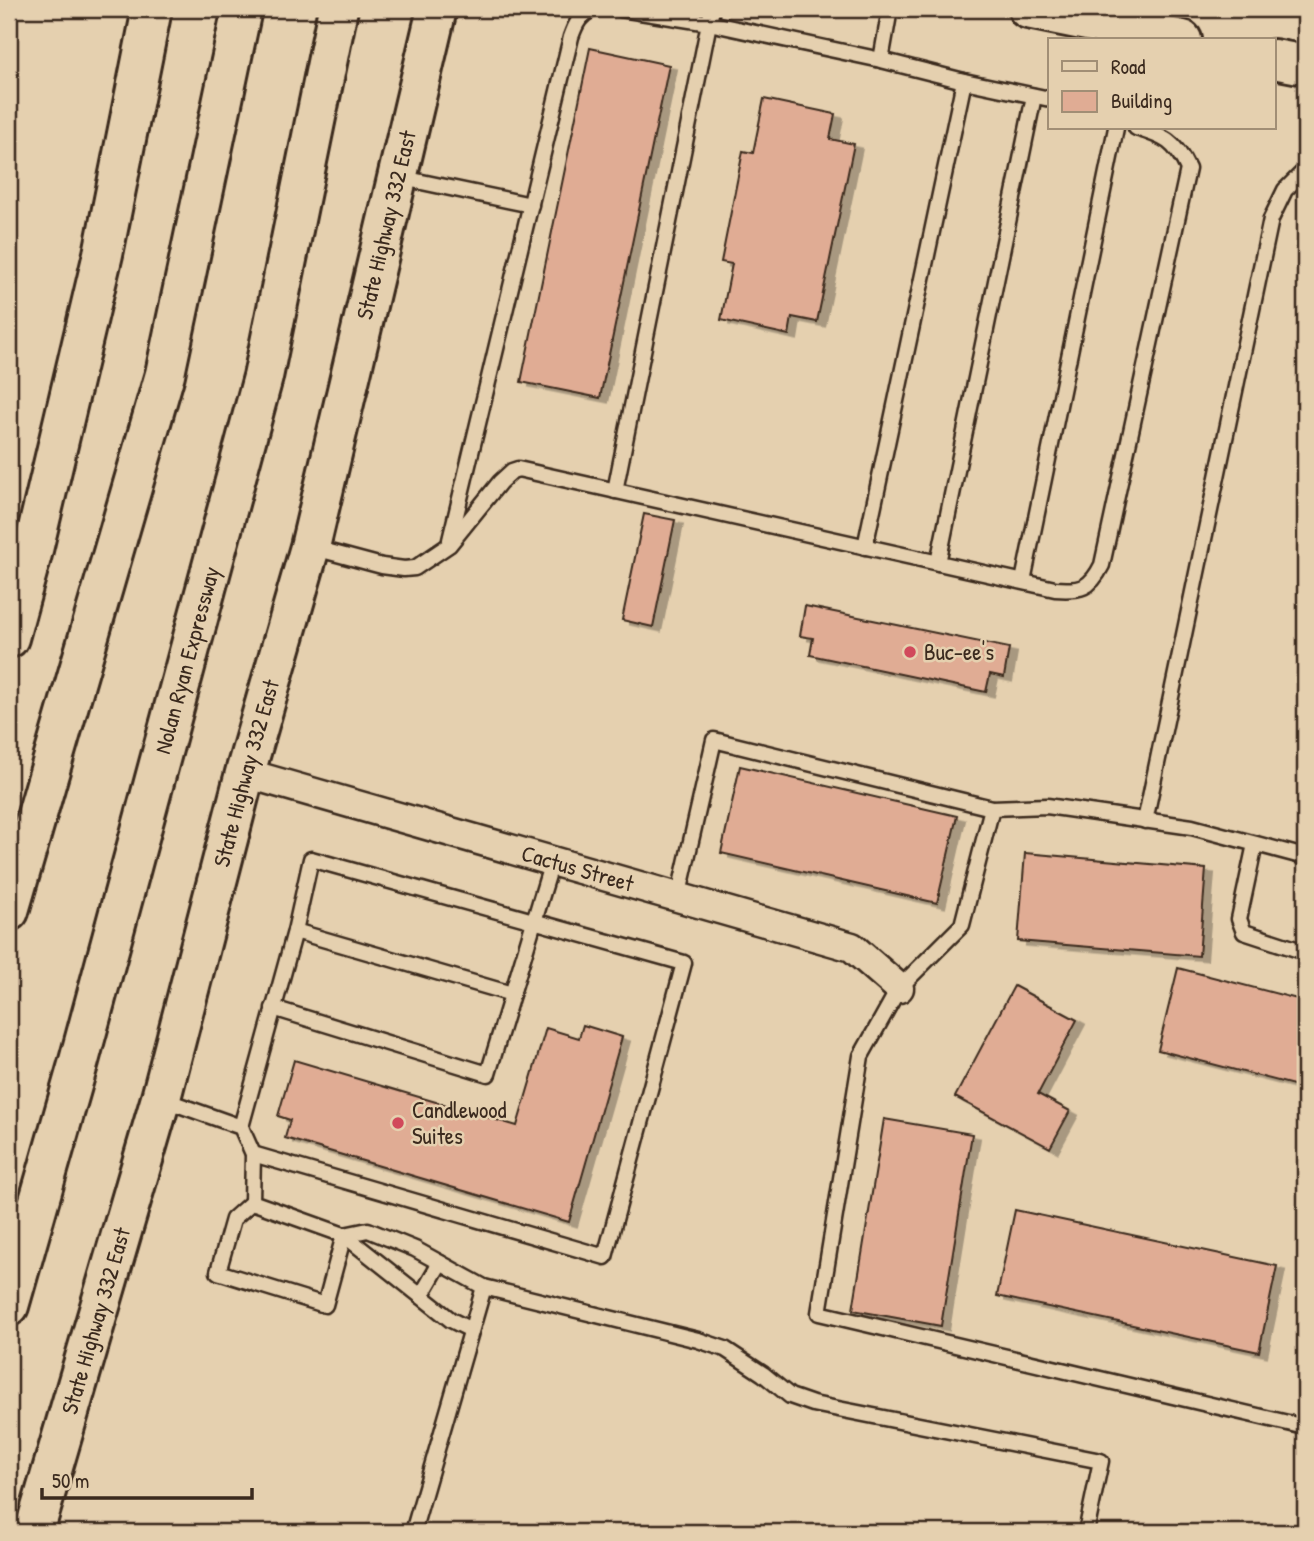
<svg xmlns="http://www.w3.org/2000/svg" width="1314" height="1541" font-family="'Patrick Hand',sans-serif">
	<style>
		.building { fill: #e0ac94; stroke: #3b2a1e; stroke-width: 2; filter: url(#shadow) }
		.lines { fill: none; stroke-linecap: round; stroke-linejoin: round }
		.service-casing { stroke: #3b2a1e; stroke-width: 19 }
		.minor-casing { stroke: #3b2a1e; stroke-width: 33 }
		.secondary-casing { stroke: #3b2a1e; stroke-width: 44 }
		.motorway-casing { stroke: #3b2a1e; stroke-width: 44 }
		.service { stroke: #e5d0af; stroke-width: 14 }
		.minor { stroke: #e5d0af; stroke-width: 28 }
		.secondary { stroke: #e5d0af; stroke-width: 38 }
		.motorway { stroke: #e5d0af; stroke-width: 38 }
		.poi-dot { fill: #d1495b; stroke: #e5d0af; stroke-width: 2.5 }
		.labels { text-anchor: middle; stroke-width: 5; stroke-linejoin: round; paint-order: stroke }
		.street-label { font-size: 23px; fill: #3b2a1e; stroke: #e5d0af }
		.poi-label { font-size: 23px; fill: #3b2a1e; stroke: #e5d0af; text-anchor: start }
	</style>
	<defs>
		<filter id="shadow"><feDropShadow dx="8" dy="4.5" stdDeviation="0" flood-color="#0004"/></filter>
	</defs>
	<rect width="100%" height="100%" fill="#e5d0af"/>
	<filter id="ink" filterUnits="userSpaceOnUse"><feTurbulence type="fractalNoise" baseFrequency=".0143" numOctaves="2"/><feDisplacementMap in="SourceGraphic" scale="14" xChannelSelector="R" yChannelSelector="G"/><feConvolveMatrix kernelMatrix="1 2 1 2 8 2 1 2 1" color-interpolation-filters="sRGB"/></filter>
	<g filter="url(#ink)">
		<g class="building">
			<polygon points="590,48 669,65 600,398 521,382"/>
			<polygon points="764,99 835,114 830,139 854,144 817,322 792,317 789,335 721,320 732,264 721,262 743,151 753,153"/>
			<polygon points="644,514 675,520 653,627 622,620"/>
			<polygon points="805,606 1009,648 1004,677 990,674 986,692 810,655 813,638 800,636"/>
			<polygon points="740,766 957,816 937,903 721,853"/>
			<polygon points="1025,853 1206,869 1199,956 1018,941"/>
			<polygon points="1178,968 1305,1001 1305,1088 1158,1050"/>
			<polygon points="1014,986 1077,1020 1038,1094 1070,1111 1050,1148 955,1097"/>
			<polygon points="583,1025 622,1037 569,1222 285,1138 290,1120 278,1116 294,1060 517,1126 546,1028 579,1038"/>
			<polygon points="884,1119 972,1134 941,1326 853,1310"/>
			<polygon points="1015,1210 1277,1266 1259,1352 997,1296"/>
		</g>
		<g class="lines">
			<g class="service-casing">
				<g id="service">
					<polyline points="712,9 709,23 881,60"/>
					<polyline points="890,9 881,60 964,81 1050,99"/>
					<polyline points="398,177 531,205"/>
					<polyline points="615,491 709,23 621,9"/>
					<path d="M450,540l121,-503c5,-14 9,-22 22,-28"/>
					<path d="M311,547l71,19 22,3 11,-1 34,-23 51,-63 12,-11 6,-2 537,120c26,2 35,0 47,-24l86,-396c-13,-28 -23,-32 -52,-41"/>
					<polyline points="865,547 964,81"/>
					<polyline points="938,563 1034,96"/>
					<polyline points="1023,581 1116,128"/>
					<polyline points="992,808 962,925 899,988 861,1056 819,1313 1305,1427"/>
					<polyline points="1145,821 1271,219 1285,190 1305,170"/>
					<polyline points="1255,844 1239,919 1244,932 1305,952"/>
					<polyline points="678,898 714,740 992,808 1047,806 1192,827 1305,857"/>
					<polyline points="295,931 512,994"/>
					<polyline points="273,1008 488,1074 552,862"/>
					<polyline points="162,1099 241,1127 253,1154 252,1202 344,1235 451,1320 471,1330"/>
					<polyline points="241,1127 295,931 311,859 684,963 605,1257 253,1154"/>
					<polyline points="252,1202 233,1219 218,1272 325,1305 344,1235"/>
					<polyline points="344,1235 368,1230 415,1249 484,1287 698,1340 725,1349 763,1374 790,1396 813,1404 1101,1461 1086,1532"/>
					<polyline points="421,1296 440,1263"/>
					<polyline points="413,1532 484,1287"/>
				</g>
			</g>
			<g class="minor-casing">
				<g id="minor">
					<path id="s1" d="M245,773l607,174 47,41"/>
				</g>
			</g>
			<g class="secondary-casing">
				<g id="secondary">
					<polyline points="1028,9 1182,40"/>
					<polyline points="1274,59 1305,65"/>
					<polyline points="9,638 32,554 103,254 152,9"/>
					<path id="s2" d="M34,1532l127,-434 84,-325 65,-226 127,-538"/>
				</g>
			</g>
			<g class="motorway-casing">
				<g id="motorway">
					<polyline points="9,911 165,374 242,9"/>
					<path id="s3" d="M9,1306l70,-245 184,-684 75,-368"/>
				</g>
			</g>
			<use href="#service" class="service"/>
			<use href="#minor" class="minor"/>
			<use href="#secondary" class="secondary"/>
			<use href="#motorway" class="motorway"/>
		</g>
	</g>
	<g class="poi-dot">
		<circle cx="910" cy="652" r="7"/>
		<circle cx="398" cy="1123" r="7"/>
	</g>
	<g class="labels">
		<g class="street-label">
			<text dy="8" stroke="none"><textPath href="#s2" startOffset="1354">State Highway 332 East</textPath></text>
			<text dy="8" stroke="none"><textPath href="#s3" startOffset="670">Nolan Ryan Expressway</textPath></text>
			<text dy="8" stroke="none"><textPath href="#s2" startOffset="788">State Highway 332 East</textPath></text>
			<text dy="8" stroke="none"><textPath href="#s1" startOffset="346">Cactus Street</textPath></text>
			<text dy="8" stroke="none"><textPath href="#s2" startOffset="220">State Highway 332 East</textPath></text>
		</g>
		<g class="poi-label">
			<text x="924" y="660">Buc-ee's</text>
			<text x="412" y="1118">Candlewood<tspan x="412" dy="26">Suites</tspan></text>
		</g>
	</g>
	<rect width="1314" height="1541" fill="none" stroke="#e5d0af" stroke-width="35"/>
	<rect x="18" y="18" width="1279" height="1506" fill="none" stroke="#3b2a1e" stroke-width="2.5" filter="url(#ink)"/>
	<rect x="1048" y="38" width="228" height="91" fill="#e5d0af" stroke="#a18e75" stroke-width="2"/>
	<rect x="1062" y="61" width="35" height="10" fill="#e5d0af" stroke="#a18e75" stroke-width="2"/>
	<text x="1111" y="74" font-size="21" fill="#3b2a1e">Road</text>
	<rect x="1062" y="91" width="35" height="21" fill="#e0ac94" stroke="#a18e75" stroke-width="2"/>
	<text x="1111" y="108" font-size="21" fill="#3b2a1e">Building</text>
	<path d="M42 1488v10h210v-10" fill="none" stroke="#3b2a1e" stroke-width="3.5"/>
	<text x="52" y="1488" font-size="21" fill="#3b2a1e" stroke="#e5d0af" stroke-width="5" paint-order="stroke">50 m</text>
</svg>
